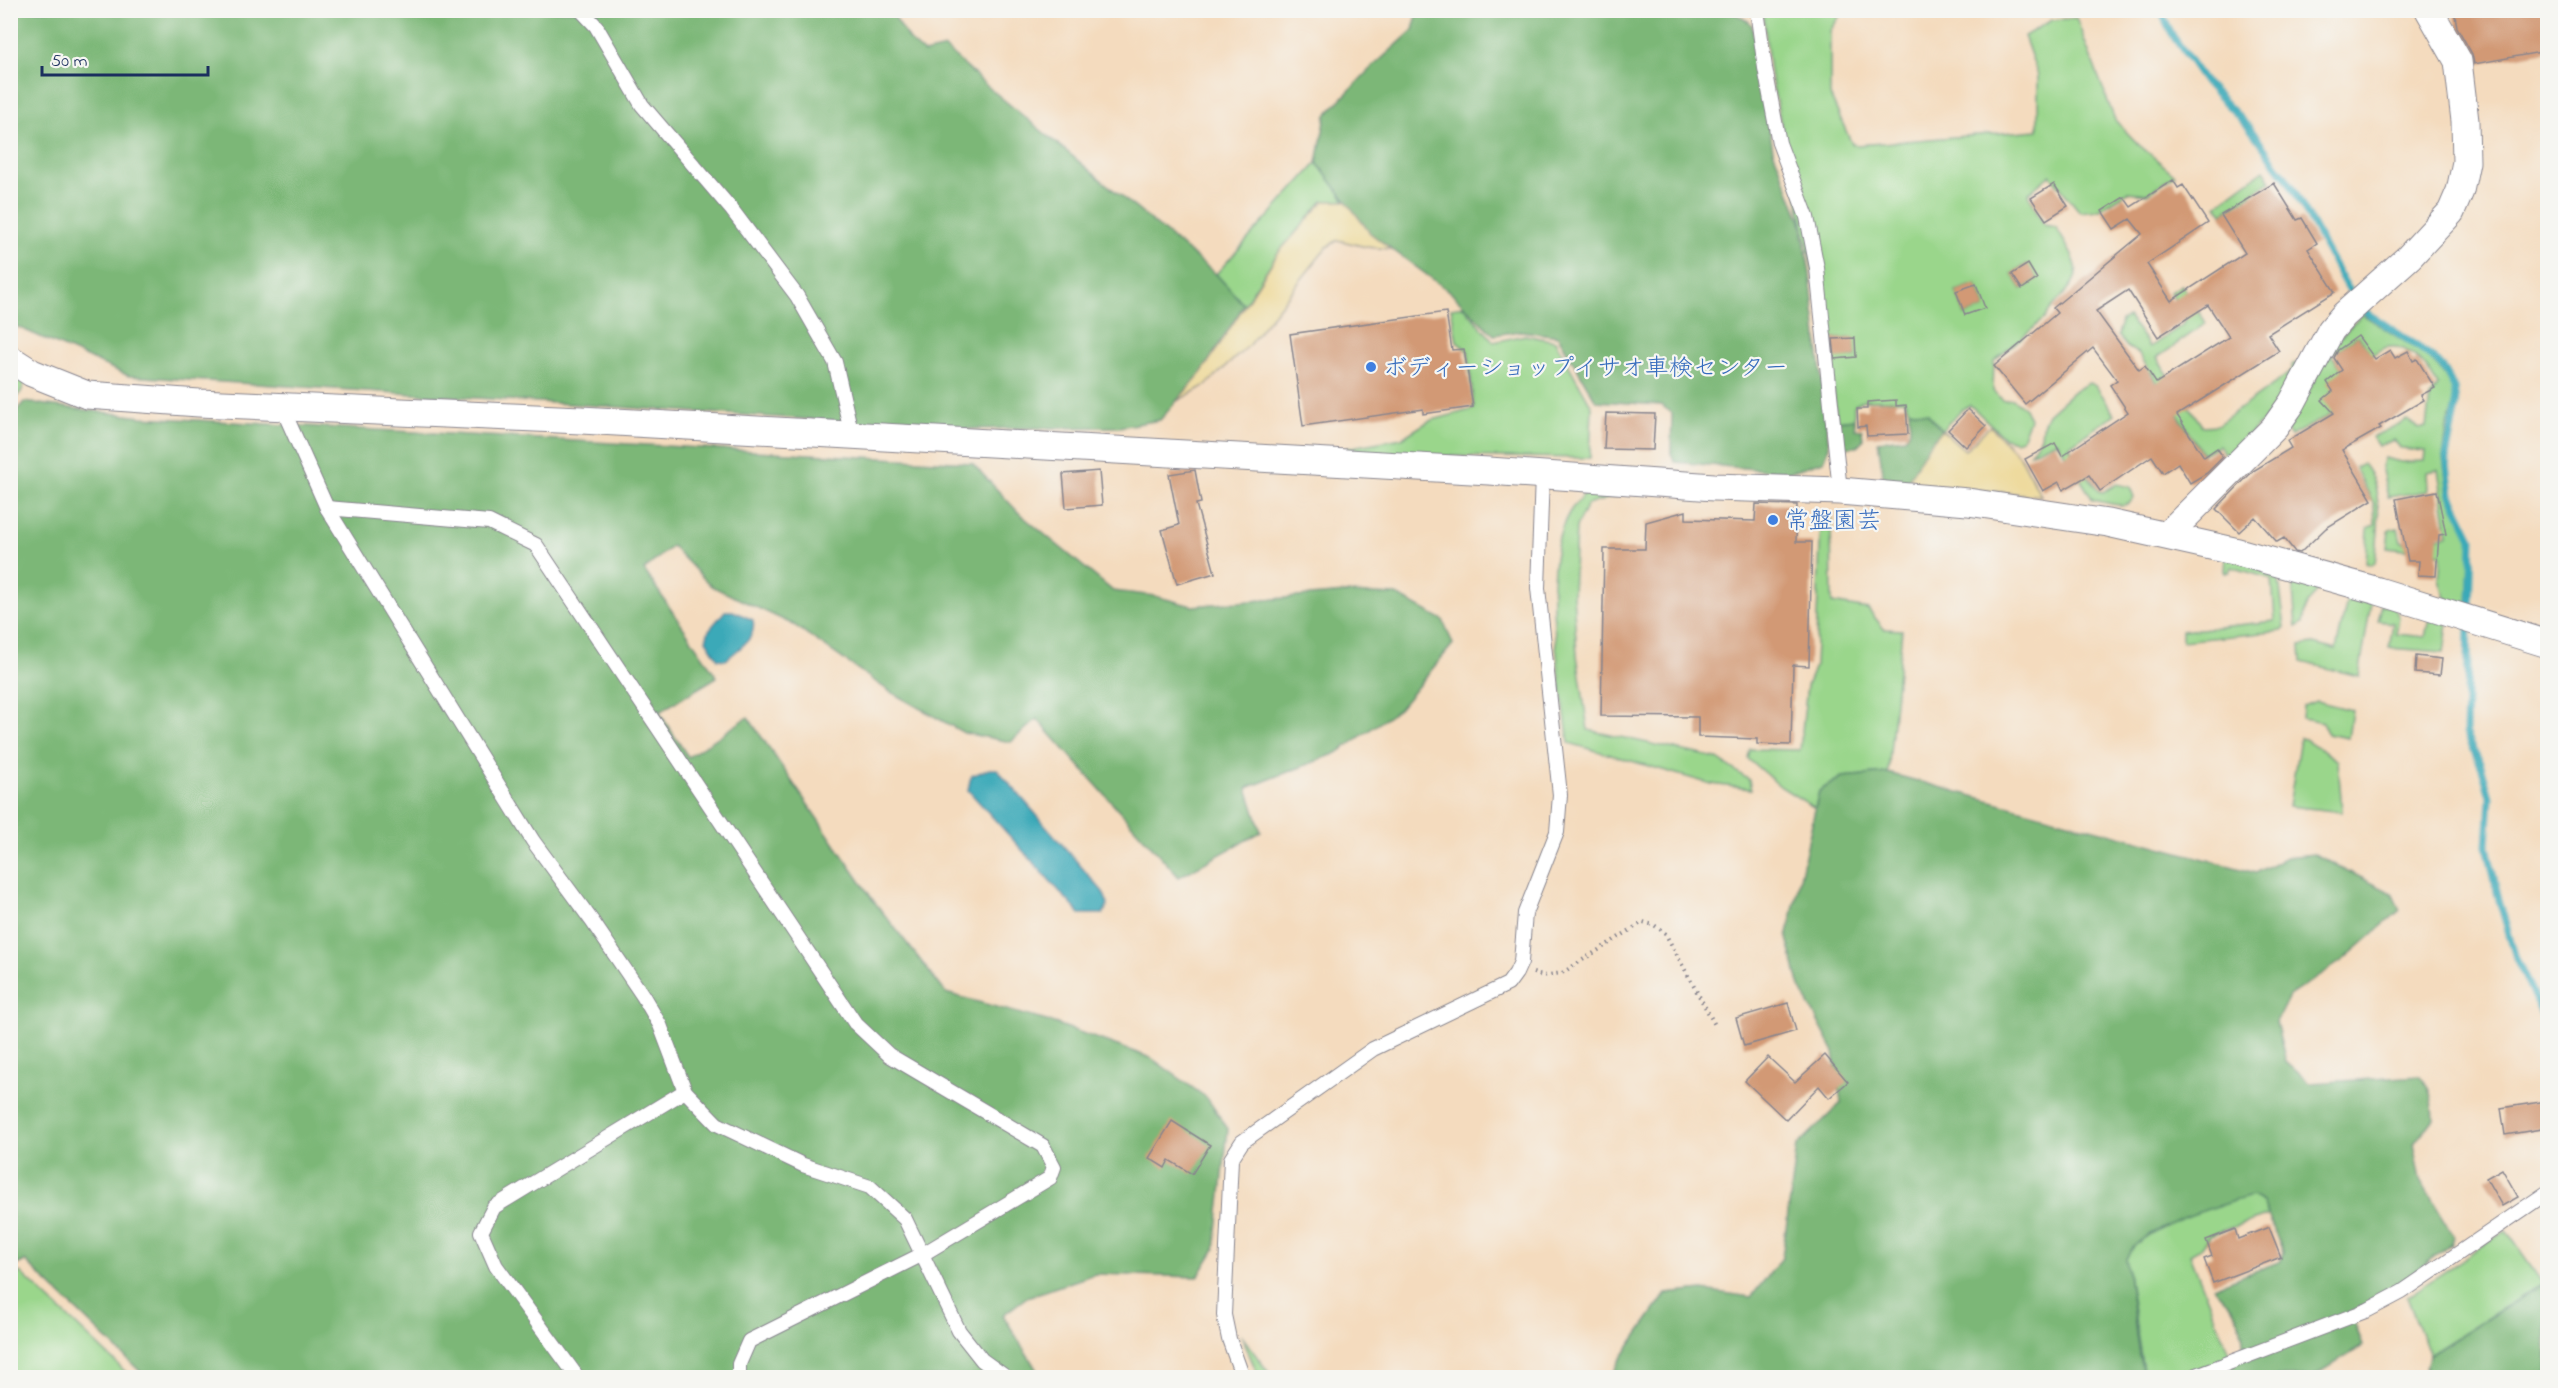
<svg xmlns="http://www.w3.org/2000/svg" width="2558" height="1388" font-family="'Indie Flower','Klee One',sans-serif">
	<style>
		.green { fill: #9ad68b; stroke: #5a8274; stroke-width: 1.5; fill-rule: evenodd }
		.forest { fill: #7bb777; stroke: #4b736a; stroke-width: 1.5 }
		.sand { fill: #eeda9e; stroke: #84847e; stroke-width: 1.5 }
		.water { fill: #3aa9b8; stroke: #2a6c8b; stroke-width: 1.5 }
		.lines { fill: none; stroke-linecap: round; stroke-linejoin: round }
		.stream { stroke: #3aa9b8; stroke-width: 7 }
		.building { fill: #d29974; fill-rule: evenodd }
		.lane-casing { stroke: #88858e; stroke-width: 16 }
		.street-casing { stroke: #88858e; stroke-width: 29 }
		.path { stroke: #88858e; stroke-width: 4; stroke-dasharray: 1.5 4.5; stroke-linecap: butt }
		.lane { stroke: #fff; stroke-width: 14 }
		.street { stroke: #fff; stroke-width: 27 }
		.shop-dot { fill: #3f7fe0; stroke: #f6f6f2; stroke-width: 2 }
		.labels { text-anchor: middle; stroke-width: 4.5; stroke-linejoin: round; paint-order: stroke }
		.shop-label { font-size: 24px; fill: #366cbe; stroke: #f6f6f2; text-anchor: start }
	</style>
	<rect width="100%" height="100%" fill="#f6f6f2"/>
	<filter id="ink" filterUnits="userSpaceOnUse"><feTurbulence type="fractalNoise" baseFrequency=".0167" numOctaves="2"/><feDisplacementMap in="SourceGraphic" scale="12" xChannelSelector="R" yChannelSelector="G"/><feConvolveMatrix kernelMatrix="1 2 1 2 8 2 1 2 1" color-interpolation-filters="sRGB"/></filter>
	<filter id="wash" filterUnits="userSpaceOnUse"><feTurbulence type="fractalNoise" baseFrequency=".008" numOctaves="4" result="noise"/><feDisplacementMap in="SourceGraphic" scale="24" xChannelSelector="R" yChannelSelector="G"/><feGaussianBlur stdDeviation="1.35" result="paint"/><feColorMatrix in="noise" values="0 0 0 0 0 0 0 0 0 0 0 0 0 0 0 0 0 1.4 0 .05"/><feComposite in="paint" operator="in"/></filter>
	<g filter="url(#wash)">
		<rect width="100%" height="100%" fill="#f4dbbe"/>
		<g class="green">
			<path d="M1763,11h80l-13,20v64l22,49 6,1 180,-15v-55l-14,-39 28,-16 24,-2 39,102 23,24 37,31 -28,19 -19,-2 -30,18 -18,2 -30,-37 -22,19 16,31 12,2c6,12 17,26 20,39 5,19 -24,36 -31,52l-51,43 -1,30 10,9 10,-1 12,9 5,11 -8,20 -7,2 -10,-3 -35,-33 -9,5 -19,20 -15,-17 -18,-3 -5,-10h-41l-9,6v13l-17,2 -9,-84 -58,-263zM2027,264l10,15 -15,10 -10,-15zM1976,284l9,24 -20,7 -9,-24zM1854,338l2,19 -22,1 -1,-19z"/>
			<polygon points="1317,163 1346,201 1323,201 1278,253 1244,305 1216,274"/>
			<polygon points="2264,170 2271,181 2223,213 2217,205"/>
			<polygon points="2182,285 2206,323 2157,358 2202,426 2217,425 2292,371 2292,365 2295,363 2298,369 2278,404 2228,458 2218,445 2203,454 2139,354 2127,347 2118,336 2121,320 2128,317 2150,347 2184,324 2186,318 2170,292"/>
			<polygon points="1463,306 1494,342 1525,335 1555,341 1592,407 1590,458 1347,455 1346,448 1402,438 1429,421 1474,409 1468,351 1457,342 1451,308"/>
			<path d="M2362,314l62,40 17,16 11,19 2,15 -7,23 -4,31 5,37 22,43 -3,67 -22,-7 -6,-19 2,-25 -54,-6 2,-18 9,-2 3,13 5,3 42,-9 -10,-65 -11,2 1,19 -40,6 -7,-31 3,-8 17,4 23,-1 1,-10 -24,-2 -7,-9 -16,6 -6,-9 35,-17 13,9 6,-2 4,-30 8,-11c-15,-27 -42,-57 -71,-26 -11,12 -13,34 -25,45 -13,13 -35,21 -51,31l-4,-6 48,-87zM2358,336l10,14 -26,19 -11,-14z"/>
			<polygon points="10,370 26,379 21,392 11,403"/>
			<path d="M2089,383l7,3 19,28 -46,32 29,45 5,1 14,-8 13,3 4,10c-6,15 -28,5 -41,3l-36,-59 -27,12 11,-16 1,-10 6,-13 27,-24z"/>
			<path d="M2363,464c22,24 15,70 12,99l-4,2 -5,-2 2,-35 7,-4 -1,-20 -19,-37z"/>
			<path d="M1589,488l43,3 -45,14 -11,22 -3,67 4,61 11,75 128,28 33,22 2,9 -40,-5 -142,-41c-8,-63 -32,-175 0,-230 5,-9 14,-17 20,-25z"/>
			<polygon points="1831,517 1832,603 1868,609 1884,629 1902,630 1888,773 1842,777 1819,791 1815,808 1781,787 1748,759 1750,749 1800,750 1807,686 1815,666 1821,521"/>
			<polygon points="2225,557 2278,572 2285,628 2282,631 2182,641 2182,631 2275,621 2272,579 2231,567 2229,572 2224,572"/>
			<polygon points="2292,578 2320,585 2318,591 2307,603 2303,623 2296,627"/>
			<polygon points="2348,596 2371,602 2359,676 2301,662 2300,646 2313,644 2336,650"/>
			<polygon points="2382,604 2395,608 2399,618 2396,634 2425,637 2429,619 2448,624 2444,652 2389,648 2393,623 2378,621"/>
			<polygon points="2316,701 2352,710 2348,738 2327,734 2323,722 2302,718 2303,706"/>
			<polygon points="2300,738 2305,739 2338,761 2342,812 2289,806"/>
			<path d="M2252,1196l11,6 6,13 -59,20 -8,12 -12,7 41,104 -54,19h-33l-18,-118c11,-32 94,-54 126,-63z"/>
			<polygon points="2506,1230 2543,1283 2429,1355 2407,1297"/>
			<polygon points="20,1272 131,1377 11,1377 11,1280"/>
			<polygon points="1241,1335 1272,1377 1259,1377"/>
		</g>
		<g class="forest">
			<polygon points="11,10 891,11 909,40 924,53 945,48 987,86 1216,274 1244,305 1202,372 1160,420 1119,427 962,429 129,376 11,324"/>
			<path d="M1644,10l2,3c29,-2 85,-12 106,12l21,125 28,71 9,53 19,172 -5,15 -35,11 -114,-10 -4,-9 1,-40 -11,-8 -65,-4 -38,-65 -37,-5 -27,4 -44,-43 -80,-59 -53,-70 9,-48 42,-44 45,-41 5,-19z"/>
			<polygon points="24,402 142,417 972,463 1020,514 1113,591 1155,596 1192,606 1345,593 1397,595 1443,620 1453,644 1399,709 1337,753 1247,788 1261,832 1179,877 1037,719 1011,742 964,733 889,691 794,625 711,586 672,546 644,570 717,677 659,712 688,757 748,717 873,900 946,993 1054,1023 1151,1058 1207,1098 1228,1129 1215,1249 1198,1277 1095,1274 1027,1297 1003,1315 1041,1377 146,1377 25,1261 11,1268 10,418"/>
			<polygon points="1909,410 1927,413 1942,430 1928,446 1908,481 1884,481 1878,441 1905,438 1910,430"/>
			<polygon points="1854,419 1855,429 1862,430 1863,440 1856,447 1840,448 1837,421"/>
			<path d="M1888,773l368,100 30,-16 28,-3 78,39 8,17 -57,50 -54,36 -13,26 10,40 24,21 110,-7c11,12 13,27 14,43l-21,25 7,36 34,56 -2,8 -73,55 -28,14 12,33 -50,31h-136l54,-19 12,-7c1,-15 -3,-34 -13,-46 -6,-7 -12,-10 -16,-18l67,-26 2,-9 -20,-50 -11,-6c-32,9 -115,31 -126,63l13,95 5,23 -533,1 8,-17 47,-67 37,-4 48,7 31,-39 15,-112 44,-43 -7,-51 -34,-65 -13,-49 32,-147 23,-14z"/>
			<polygon points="2547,1281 2547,1377 2424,1377 2429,1355"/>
		</g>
		<g class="sand">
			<polygon points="1324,201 1346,201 1370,233 1391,249 1366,247 1338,240 1327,247 1248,346 1206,385 1177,401 1202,372 1278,253"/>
			<polygon points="1990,426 2022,459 2041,496 1911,484 1908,481 1928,446 1942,430 1965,450"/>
		</g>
		<g class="water">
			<path d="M725,611h8l20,9c4,19 -14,28 -27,40l-8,-1 -12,-19 3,-10z"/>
			<polygon points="989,769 997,769 1103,892 1108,904 1103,914 1080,914 968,790 971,776"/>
		</g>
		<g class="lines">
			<g class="stream">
				<polyline points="2160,10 2173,36 2206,83 2249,127 2291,185 2345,284 2355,297"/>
				<polyline points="2362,306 2368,313 2427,353 2443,367 2454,388 2456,406 2446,457 2451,495 2472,538 2470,614"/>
				<polyline points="2469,625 2466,732 2482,768 2490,797 2487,846 2499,900 2516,958 2548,1027"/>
			</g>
		</g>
		<g id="blocks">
			<g class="building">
				<polygon points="2454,10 2542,10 2547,51 2474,64 2472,54 2457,27"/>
				<path d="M2173,180l5,8 5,-3 25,38 -61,41 24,37 74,-48 -24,-38 53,-32 23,37 5,-2 15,25 -9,6 27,43 -67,42 11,17 -102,64 27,42 13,-9 6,9 -16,16 -17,10 -12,-20 -15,10 -11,-17 -52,35 -11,-16 -26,15 -4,-8 -16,9 -18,-32 30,-16 7,13 66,-44 -18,-27 7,-5 -24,-32 -68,56 -31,-38 63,-53 -4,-5 89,-74 -12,-15 -16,10 -12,-18 22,-14 7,10zM2128,290l30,47 50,-32 21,32 -73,46 -11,-17 -6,4 -43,-59z"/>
				<polygon points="2054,184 2068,206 2046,220 2031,198"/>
				<polygon points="2028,264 2037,279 2022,289 2012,274"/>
				<polygon points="1976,284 1985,308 1965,315 1956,291"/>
				<polygon points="1446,312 1452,350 1464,349 1473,407 1423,414 1423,409 1303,426 1290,334"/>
				<polygon points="2358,336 2375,359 2390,350 2395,358 2408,351 2413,361 2417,359 2435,388 2421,395 2424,400 2379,426 2381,428 2342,450 2372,500 2326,528 2300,553 2295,552 2284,538 2277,542 2255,517 2239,532 2216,509 2253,471 2291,448 2287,441 2334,413 2322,400 2333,391 2327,382 2342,370 2334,358 2338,350"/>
				<polygon points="1855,338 1856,357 1835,359 1833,339"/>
				<polygon points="1896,400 1896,406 1906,405 1908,434 1867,436 1866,426 1858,427 1857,409 1867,409 1867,402"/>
				<polygon points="1968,409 1986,426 1966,447 1948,430"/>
				<polygon points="1606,413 1655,414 1653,450 1604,449"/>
				<polygon points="1195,470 1201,503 1196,504 1215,573 1177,584 1162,530 1179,525 1169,474"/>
				<polygon points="1099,471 1102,505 1066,508 1063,474"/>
				<polygon points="2437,491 2446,534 2439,535 2436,576 2418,575 2419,561 2408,561 2396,499"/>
				<polygon points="1756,504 1797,505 1796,542 1812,542 1809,666 1793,665 1791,745 1757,744 1757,739 1698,737 1698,717 1601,716 1604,549 1645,549 1646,522 1686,511 1686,519 1755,521"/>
				<polygon points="2416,656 2442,659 2440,675 2415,673"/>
				<polygon points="1788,1003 1796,1031 1744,1046 1736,1018"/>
				<polygon points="1825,1055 1848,1082 1829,1098 1819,1086 1786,1120 1745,1081 1768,1057 1795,1082"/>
				<polygon points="2547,1101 2547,1128 2505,1135 2501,1108"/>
				<polygon points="1172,1121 1210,1145 1192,1174 1169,1160 1165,1168 1149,1158"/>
				<polygon points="2502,1169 2518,1197 2502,1206 2486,1178"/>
				<polygon points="2269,1227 2281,1257 2213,1283 2204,1259 2212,1256 2206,1240 2235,1229 2238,1239"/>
			</g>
		</g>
	</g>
	<g filter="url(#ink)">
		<use href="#blocks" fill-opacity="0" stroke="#88858e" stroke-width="1.5"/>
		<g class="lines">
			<g class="lane-casing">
				<g id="lane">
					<polyline points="581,10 596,26 642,105 732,210 797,296 835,362 852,436"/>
					<polyline points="1757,10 1765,68 1779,143 1807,217 1817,268 1840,491"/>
					<polyline points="281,405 327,508 533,841 592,921 643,996 660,1025 685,1091 717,1124 803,1165 870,1187 905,1219 959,1331 982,1360 1007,1378"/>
					<polyline points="327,508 489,522 536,545 855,1023 889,1055 1043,1146 1054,1167 1050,1178 923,1254 749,1341 739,1364 739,1378"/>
					<polyline points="578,1378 496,1266 481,1232 494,1207 685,1091"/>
					<polyline points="1243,1378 1229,1339 1224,1315 1231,1159 1242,1142 1373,1049 1508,984 1516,973 1521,962 1525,913 1557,832 1560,795 1538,588 1542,475"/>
					<polyline points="2189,1378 2368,1310 2402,1292 2548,1192"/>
				</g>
			</g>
			<g class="street-casing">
				<g id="street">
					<polyline points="10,359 32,373 87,395 199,403 581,420 1489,471 1714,487 1840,491 1968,502 2108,523 2238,552 2378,591 2548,644"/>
					<polyline points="2167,535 2275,427 2292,403 2331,330 2344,315 2409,257 2451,212 2460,191 2466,162 2465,121 2458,61 2429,10"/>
				</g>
			</g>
			<polyline class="path" points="1533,973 1542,976 1562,973 1643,922 1654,925 1665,933 1716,1027"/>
			<use href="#lane" class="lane"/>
			<use href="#street" class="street"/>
		</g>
	</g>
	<g class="shop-dot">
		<circle cx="1371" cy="367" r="6"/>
		<circle cx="1773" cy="520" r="6"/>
	</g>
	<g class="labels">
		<g class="shop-label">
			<text x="1383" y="375">ボディーショップイサオ車検センター</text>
			<text x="1785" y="528">常盤園芸</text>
		</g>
	</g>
	<rect width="2558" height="1388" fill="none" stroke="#f6f6f2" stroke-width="36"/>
	<path d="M42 66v9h166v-9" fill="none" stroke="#1b2f5e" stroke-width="3"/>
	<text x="51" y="66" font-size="18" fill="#1b2f5e" stroke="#f6f6f2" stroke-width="4.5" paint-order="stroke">50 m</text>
</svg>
